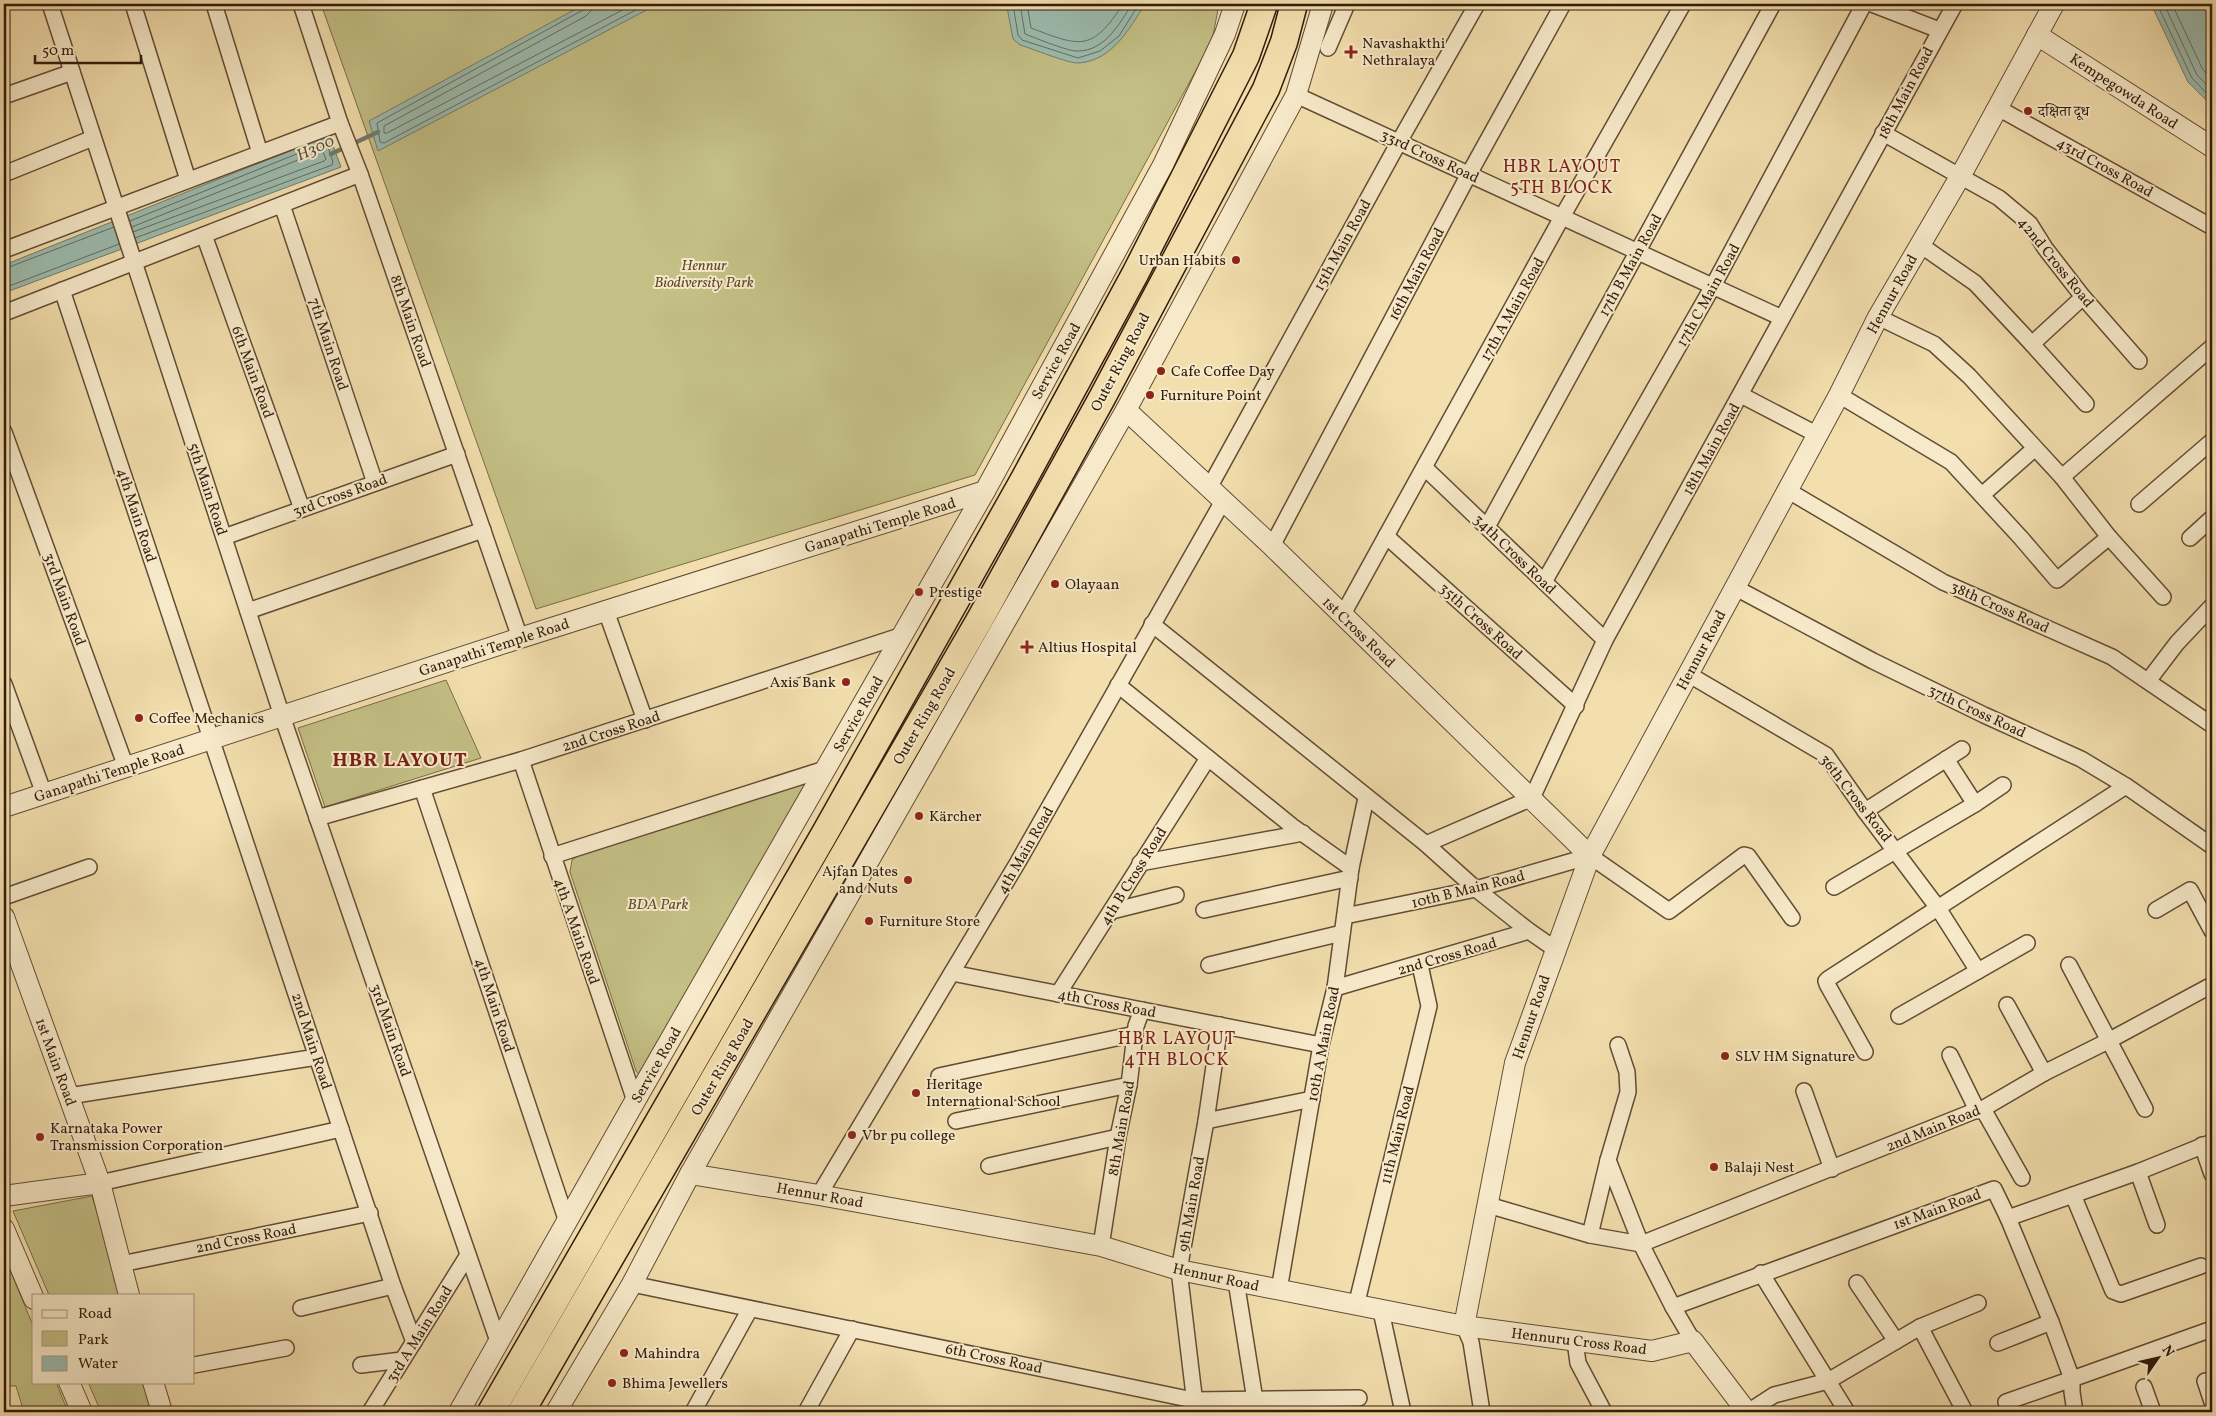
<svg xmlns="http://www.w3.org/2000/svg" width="2216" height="1416" font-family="Vollkorn,'Noto Serif Devanagari',serif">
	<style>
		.green { fill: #c3bf85; stroke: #7b6d48 }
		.water { fill: #9cbcb0; stroke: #727c6e }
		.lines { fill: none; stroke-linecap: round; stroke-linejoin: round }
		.shore { stroke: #686c5e; stroke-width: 1 }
		.stream { stroke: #727c6e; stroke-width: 4.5 }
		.minor-casing { stroke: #634c34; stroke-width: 18 }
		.tertiary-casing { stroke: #634c34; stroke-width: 22 }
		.trunk-casing { stroke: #331b0b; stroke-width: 29 }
		.minor { stroke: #f7eaca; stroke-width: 15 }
		.tertiary { stroke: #f7eaca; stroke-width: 20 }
		.trunk { stroke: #f3dfae; stroke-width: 26 }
		.poi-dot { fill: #8f2418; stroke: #f7eaca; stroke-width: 2 }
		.labels { text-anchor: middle; stroke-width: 4; stroke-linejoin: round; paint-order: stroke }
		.poi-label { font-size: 15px; fill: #331b0b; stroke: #f7eaca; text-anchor: start }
		.street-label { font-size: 15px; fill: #331b0b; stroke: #f7eaca }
		.park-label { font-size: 15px; font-style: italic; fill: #5e4c30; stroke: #f7eaca }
		.water-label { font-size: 16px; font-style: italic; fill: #524b3d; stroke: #f7eaca }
		.quarter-label { font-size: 18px; letter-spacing: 1px; fill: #7a1f14; stroke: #f7eaca }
		.district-label { font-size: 20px; font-weight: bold; letter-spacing: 1px; fill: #7a1f14; stroke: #f7eaca }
	</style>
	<rect width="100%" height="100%" fill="#f3dfae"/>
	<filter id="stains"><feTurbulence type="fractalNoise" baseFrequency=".004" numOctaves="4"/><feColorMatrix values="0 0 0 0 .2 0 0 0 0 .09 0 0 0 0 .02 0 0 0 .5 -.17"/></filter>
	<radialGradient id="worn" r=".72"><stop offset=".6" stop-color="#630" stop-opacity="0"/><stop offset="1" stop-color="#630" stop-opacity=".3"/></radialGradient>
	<g class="green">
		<polygon points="321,4 1219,4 1212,41 975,475 536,609"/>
		<polygon points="446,680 481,758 325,807 298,728"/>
		<polygon points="815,776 640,1076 636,1071 570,872 572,860 584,852"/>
		<polygon points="92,1196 122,1295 49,1295 13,1211"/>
		<polygon points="4,1255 34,1328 34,1382 56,1382 68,1412 24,1412 16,1386 4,1386"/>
		<polygon points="88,1382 149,1382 158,1412 101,1412"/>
	</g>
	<g class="water">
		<polygon points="585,4 658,4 378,151 369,121"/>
		<path d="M1010,4h135c-16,25 -32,56 -66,59 -10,1 -48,-15 -59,-18l-7,-6 -6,-32z"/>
		<polygon points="2151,4 2202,4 2212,18 2212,106 2188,82"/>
		<polygon points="329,135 341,167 4,293 4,265"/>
	</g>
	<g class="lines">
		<g class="shore">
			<polyline points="586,4 583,10 377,123 380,142 384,143 647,4"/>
			<polyline points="592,4 591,11 586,16 384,126 384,133 387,133 634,4"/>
			<polyline points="1013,4 1018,35 1022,40 1078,58 1100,51 1119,36 1139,4"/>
			<path d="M1020,4l5,30c11,4 44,18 53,17 27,0 42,-28 54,-47"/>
			<path d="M1027,4l4,24c50,19 61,24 92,-24"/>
			<polyline points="2157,4 2192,78 2212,99"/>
			<polyline points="2164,4 2197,75 2212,90"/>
			<polyline points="2172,4 2203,70 2212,79"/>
			<polyline points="130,221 324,143 327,144 333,162 332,165 135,238"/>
			<polyline points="132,227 320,151 323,152 326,159 324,161 133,232"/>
			<polyline points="4,269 114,227"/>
			<polyline points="4,288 119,244"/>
		</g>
		<polyline class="stream" points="331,154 378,132"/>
		<g class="minor-casing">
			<g id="minor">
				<polyline points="50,4 282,716 499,1344"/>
				<polyline points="133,4 188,180"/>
				<polyline points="214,4 260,153"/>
				<polyline points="301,4 340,123 360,174 520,638"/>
				<polyline points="1872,4 1939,30"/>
				<polyline points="1328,48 1347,4"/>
				<polyline points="1296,95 1782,318"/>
				<polyline points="4,96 72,72"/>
				<polyline points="1998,108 2212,227"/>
				<polyline points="1883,133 1999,198 2030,224 2045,248 2083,297 2139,361"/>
				<polyline points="4,174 93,138"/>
				<polyline points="282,205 375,483"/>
				<polyline points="204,235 302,509"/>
				<polyline points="1919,244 1975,283 2032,344 2083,297"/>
				<polyline points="4,250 340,123"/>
				<polyline points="62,290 393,1286 414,1342"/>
				<polyline points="4,313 360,174"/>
				<polyline points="1878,317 1934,344 1969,376 2062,477 2212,347"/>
				<polyline points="2032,344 2086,404"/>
				<polyline points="1741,395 1816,434"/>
				<polyline points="1839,395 1951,462 2021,538 2057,580 2109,537"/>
				<polyline points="4,432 126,767"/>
				<polyline points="1425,468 1605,640"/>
				<polyline points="2062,477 2109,537 2163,597"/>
				<polyline points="1209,488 1399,142 1477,4"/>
				<polyline points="1787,490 1943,582 2112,657 2212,725"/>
				<polyline points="1982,495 2034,449"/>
				<polyline points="2139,504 2212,441"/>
				<polyline points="1487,527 1773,4"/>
				<polyline points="1386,536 1576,706"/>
				<polyline points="224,537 457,454"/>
				<polyline points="2190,538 2212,518"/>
				<polyline points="1272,546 1469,174 1563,4"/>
				<polyline points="1544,582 1713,286 1864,4"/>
				<polyline points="1734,587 1873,661 1984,715 2081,759 2126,786 2212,846"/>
				<polyline points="248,611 483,530"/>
				<polyline points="606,611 645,720"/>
				<polyline points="1342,616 1562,217 1683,4"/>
				<polyline points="1152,624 1426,844 1476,889 1529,931"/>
				<polyline points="1688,674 1826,755 1865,811 1938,908 1978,971"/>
				<polyline points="2148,681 2177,643 2212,606"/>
				<polyline points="4,684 44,794"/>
				<polyline points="1118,685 1292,826 1351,868"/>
				<polyline points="1946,759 1975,804 2003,785"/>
				<polyline points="521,760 635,1101"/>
				<polyline points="422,788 567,1222"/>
				<polyline points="1865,811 1962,749"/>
				<polyline points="317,818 521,760 903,635"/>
				<polyline points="1426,844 1532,798 1605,640 1955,4"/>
				<polyline points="552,856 828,768"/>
				<polyline points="1140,863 1303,833"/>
				<polyline points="1834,887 1975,804"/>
				<polyline points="4,897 89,867"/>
				<polyline points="1204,910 1350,878"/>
				<polyline points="2156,910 2190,890 2212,931"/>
				<polyline points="1112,911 1176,895"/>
				<polyline points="1345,916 1476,889 1590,856 1669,911 1744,855 1748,856 1792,918"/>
				<polyline points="1209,965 1342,933"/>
				<polyline points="2069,965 2145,1109"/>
				<polyline points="952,973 1321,1045"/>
				<polyline points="1335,988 1529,931 1555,949"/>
				<polyline points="1058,994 1208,758"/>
				<polyline points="2007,1005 2044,1073"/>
				<polyline points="1899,1016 2027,943"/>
				<polyline points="1865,1052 1827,984 1826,981 1828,979 2126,786"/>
				<polyline points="1950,1055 1977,1110"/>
				<polyline points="939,1076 1135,1034"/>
				<polyline points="1804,1091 1832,1169"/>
				<polyline points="69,1096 317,1057"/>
				<polyline points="1983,1109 2022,1178"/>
				<polyline points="956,1121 1129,1085"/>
				<polyline points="1206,1121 1312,1099"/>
				<polyline points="2202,1145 2212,1174"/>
				<polyline points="1608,1160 1641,1244 1977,1110 1979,1111 2044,1073 2108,1041 2212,985"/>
				<polyline points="989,1166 1118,1137"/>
				<polyline points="2138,1172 2157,1225"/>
				<polyline points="100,1183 341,1129"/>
				<polyline points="819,1195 1018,862 1223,501"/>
				<polyline points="2073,1195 2113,1291 2121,1294 2201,1266"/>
				<polyline points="1488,1205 1590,1235 1641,1244 1673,1307 1693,1341"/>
				<polyline points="2008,1218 2051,1322 2072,1379 2212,1329"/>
				<polyline points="1590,1235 1608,1160 1628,1092 1627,1072 1618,1045"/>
				<polyline points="1101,1246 1118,1137 1129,1085 1136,1026 1142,1010"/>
				<polyline points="121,1264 370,1213"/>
				<polyline points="1761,1273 1847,1412"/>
				<polyline points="1236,1281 1255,1400"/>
				<polyline points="1857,1283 1896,1341"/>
				<polyline points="632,1284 1193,1400 1359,1398"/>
				<polyline points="1279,1290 1321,1045 1335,988 1351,868 1366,798"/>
				<polyline points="1356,1306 1429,1006 1420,965"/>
				<polyline points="1673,1307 1994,1189 2008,1218 2138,1172 2212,1142"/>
				<polyline points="301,1308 393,1286"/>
				<polyline points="1381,1311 1403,1412"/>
				<polyline points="1464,1326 1471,1342 1482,1412"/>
				<polyline points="1920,1327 1965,1412"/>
				<polyline points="1575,1341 1578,1363 1604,1412"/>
				<polyline points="1998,1343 2051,1322"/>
				<polyline points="194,1365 286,1348"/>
				<polyline points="361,1365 402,1360"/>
				<polyline points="2205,1381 2212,1402"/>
				<polyline points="2144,1387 2153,1412"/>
				<polyline points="2006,1402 2072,1379 2072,1392 2075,1412"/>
				<polyline points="370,1412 468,1255"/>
				<polyline points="693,1412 750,1309"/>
				<polyline points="806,1412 852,1329"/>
				<polyline points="1196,1412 1179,1270 1206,1121 1220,1025"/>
				<polyline points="1748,1412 1774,1395 1828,1381 1920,1327 1978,1303"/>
			</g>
		</g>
		<g class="tertiary-casing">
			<g id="tertiary">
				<polyline points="2037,35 2212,147"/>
				<polyline points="1126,410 1272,546 1590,856"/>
				<polyline points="4,807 520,638 985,491"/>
				<polyline points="4,917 100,1183 129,1295"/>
				<polyline points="690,1174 819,1195 1101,1246 1179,1270 1464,1326 1652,1351 1693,1341 1747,1412"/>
				<polyline points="4,1196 100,1183"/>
				<polyline points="4,1229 34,1299"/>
				<polyline points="1464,1326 1515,1063 1590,856 1839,395 1878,317 1961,175 2054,4"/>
				<polyline points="69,1382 82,1412"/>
				<polyline points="153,1382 162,1412"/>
				<polyline points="459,1412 635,1101 985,491 1163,165 1225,34 1235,4"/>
				<polyline points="556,1412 632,1284 690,1174 1126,410 1296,95 1323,4"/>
			</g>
		</g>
		<g class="trunk-casing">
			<g id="trunk">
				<polyline points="491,1412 825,833 1024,479 1135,274 1246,56 1264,4"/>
				<polyline points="521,1412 979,621 1102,398 1266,89 1284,42 1294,4"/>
			</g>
		</g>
		<use href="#minor" class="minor"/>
		<use href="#tertiary" class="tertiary"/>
		<use href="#trunk" class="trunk"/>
	</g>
	<g class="poi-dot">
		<path d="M1348.5 44.5h5v5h5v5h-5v5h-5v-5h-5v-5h5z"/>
		<circle cx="2028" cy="111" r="5"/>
		<circle cx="1236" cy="260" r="5"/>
		<circle cx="1161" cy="371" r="5"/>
		<circle cx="1150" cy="395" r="5"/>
		<circle cx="1055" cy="584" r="5"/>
		<circle cx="919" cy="592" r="5"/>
		<path d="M1024.5 639.5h5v5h5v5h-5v5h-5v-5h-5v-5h5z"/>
		<circle cx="846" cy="682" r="5"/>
		<circle cx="139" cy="718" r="5"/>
		<circle cx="919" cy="816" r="5"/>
		<circle cx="908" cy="880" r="5"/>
		<circle cx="869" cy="921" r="5"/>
		<circle cx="1725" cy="1056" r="5"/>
		<circle cx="916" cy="1093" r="5"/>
		<circle cx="852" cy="1135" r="5"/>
		<circle cx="40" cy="1137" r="5"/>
		<circle cx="1714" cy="1167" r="5"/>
		<circle cx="624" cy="1353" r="5"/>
		<circle cx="612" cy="1383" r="5"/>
	</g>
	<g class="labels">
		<g class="poi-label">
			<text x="1362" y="48">Navashakthi<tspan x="1362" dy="17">Nethralaya</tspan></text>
			<text x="2038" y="116">दक्षिता दूध</text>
			<text x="1226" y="265" text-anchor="end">Urban Habits</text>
			<text x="1171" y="376">Cafe Coffee Day</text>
			<text x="1160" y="400">Furniture Point</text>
			<text x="1065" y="589">Olayaan</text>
			<text x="929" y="597">Prestige</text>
			<text x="1038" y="652">Altius Hospital</text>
			<text x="836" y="687" text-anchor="end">Axis Bank</text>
			<text x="149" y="723">Coffee Mechanics</text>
			<text x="929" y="821">Kärcher</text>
			<text x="898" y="876" text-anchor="end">Ajfan Dates<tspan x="898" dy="17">and Nuts</tspan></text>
			<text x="879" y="926">Furniture Store</text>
			<text x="1735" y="1061">SLV HM Signature</text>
			<text x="926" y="1089">Heritage<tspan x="926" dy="17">International School</tspan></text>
			<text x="50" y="1133">Karnataka Power<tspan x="50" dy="17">Transmission Corporation</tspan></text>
			<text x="862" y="1140">Vbr pu college</text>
			<text x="1724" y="1172">Balaji Nest</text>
			<text x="634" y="1358">Mahindra</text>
			<text x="622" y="1388">Bhima Jewellers</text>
		</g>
		<g class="street-label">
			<text transform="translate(2124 91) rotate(33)" y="5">Kempegowda Road</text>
			<text transform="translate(1905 93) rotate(-62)" y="5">18th Main Road</text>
			<text transform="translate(1430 156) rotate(25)" y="5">33rd Cross Road</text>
			<text transform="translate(2105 167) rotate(29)" y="5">43rd Cross Road</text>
			<text transform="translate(1342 245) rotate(-61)" y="5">15th Main Road</text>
			<text transform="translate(2056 262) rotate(51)" y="5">42nd Cross Road</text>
			<text transform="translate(1630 265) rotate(-61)" y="5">17th B Main Road</text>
			<text transform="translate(1416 274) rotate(-62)" y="5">16th Main Road</text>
			<text transform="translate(1892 294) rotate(-61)" y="5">Hennur Road</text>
			<text transform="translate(1708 295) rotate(-61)" y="5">17th C Main Road</text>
			<text transform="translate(1512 309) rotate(-61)" y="5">17th A Main Road</text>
			<text transform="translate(411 321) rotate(71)" y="5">8th Main Road</text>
			<text transform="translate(329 344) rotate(72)" y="5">7th Main Road</text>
			<text transform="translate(1056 361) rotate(-61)" y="5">Service Road</text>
			<text transform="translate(1120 362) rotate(-62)" y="5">Outer Ring Road</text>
			<text transform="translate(253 372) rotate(70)" y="5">6th Main Road</text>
			<text transform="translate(1711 449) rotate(-61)" y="5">18th Main Road</text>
			<text transform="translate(208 489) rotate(72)" y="5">5th Main Road</text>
			<text transform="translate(340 495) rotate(-20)" y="5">3rd Cross Road</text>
			<text transform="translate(137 515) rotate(72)" y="5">4th Main Road</text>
			<text transform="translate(880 525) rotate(-17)" y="5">Ganapathi Temple Road</text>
			<text transform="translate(1515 554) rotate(44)" y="5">34th Cross Road</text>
			<text transform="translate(65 599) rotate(70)" y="5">3rd Main Road</text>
			<text transform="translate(2000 607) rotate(24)" y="5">38th Cross Road</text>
			<text transform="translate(1481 621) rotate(42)" y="5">35th Cross Road</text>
			<text transform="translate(1359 632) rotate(44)" y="5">1st Cross Road</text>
			<text transform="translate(494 647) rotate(-18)" y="5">Ganapathi Temple Road</text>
			<text transform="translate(1701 650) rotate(-62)" y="5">Hennur Road</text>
			<text transform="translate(1977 711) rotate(25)" y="5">37th Cross Road</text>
			<text transform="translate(858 714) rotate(-60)" y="5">Service Road</text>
			<text transform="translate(924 716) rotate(-60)" y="5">Outer Ring Road</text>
			<text transform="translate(611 731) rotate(-18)" y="5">2nd Cross Road</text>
			<text transform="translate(109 773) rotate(-18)" y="5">Ganapathi Temple Road</text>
			<text transform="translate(1856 798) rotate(52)" y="5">36th Cross Road</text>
			<text transform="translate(1025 850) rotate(-60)" y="5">4th Main Road</text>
			<text transform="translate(1133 876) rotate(-58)" y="5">4th B Cross Road</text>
			<text transform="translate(1468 889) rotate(-14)" y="5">10th B Main Road</text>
			<text transform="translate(577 931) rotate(71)" y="5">4th A Main Road</text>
			<text transform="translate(1447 956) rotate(-16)" y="5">2nd Cross Road</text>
			<text transform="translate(1107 1003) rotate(11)" y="5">4th Cross Road</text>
			<text transform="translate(495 1005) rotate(72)" y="5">4th Main Road</text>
			<text transform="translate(1531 1017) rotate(-71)" y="5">Hennur Road</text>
			<text transform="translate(391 1030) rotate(71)" y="5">3rd Main Road</text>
			<text transform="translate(312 1041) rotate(72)" y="5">2nd Main Road</text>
			<text transform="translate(1323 1044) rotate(-79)" y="5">10th A Main Road</text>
			<text transform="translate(56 1062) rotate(70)" y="5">1st Main Road</text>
			<text transform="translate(656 1065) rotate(-60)" y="5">Service Road</text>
			<text transform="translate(722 1067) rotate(-60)" y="5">Outer Ring Road</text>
			<text transform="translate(1121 1128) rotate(-80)" y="5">8th Main Road</text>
			<text transform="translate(1933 1128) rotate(-22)" y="5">2nd Main Road</text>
			<text transform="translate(1397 1135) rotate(-76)" y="5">11th Main Road</text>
			<text transform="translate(820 1195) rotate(10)" y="5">Hennur Road</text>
			<text transform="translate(1191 1204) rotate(-80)" y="5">9th Main Road</text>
			<text transform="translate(1937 1209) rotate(-20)" y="5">1st Main Road</text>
			<text transform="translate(246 1238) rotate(-11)" y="5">2nd Cross Road</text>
			<text transform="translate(1216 1277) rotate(12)" y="5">Hennur Road</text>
			<text transform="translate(419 1334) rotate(-58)" y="5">3rd A Main Road</text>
			<text transform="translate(1579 1341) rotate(7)" y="5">Hennuru Cross Road</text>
			<text transform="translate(994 1358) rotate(12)" y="5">6th Cross Road</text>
		</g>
		<g class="park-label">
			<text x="704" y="270">Hennur<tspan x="704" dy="17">Biodiversity Park</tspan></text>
			<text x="658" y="909">BDA Park</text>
		</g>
		<g class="water-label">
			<text transform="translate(315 147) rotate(-25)" y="6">H300</text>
		</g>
		<g class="quarter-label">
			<text x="1562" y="172">HBR LAYOUT<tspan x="1562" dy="21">5TH BLOCK</tspan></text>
			<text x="1177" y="1044">HBR LAYOUT<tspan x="1177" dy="21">4TH BLOCK</tspan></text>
		</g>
		<g class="district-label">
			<text x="400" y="766">HBR LAYOUT</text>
		</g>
	</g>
	<rect width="2216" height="1416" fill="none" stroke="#f3dfae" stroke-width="20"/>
	<rect x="5" y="5" width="2206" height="1406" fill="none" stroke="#331b0b" stroke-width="2.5"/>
	<rect x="10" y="10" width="2196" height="1396" fill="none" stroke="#331b0b"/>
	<rect x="32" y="1294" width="162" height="90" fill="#f7eaca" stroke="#a9977e"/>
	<rect x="42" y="1310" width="25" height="8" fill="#f7eaca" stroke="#a9977e"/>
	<text x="78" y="1318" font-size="15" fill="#331b0b">Road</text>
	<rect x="42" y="1331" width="25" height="15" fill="#c3bf85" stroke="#a9977e"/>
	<text x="78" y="1344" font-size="15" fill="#331b0b">Park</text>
	<rect x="42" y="1356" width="25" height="15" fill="#9cbcb0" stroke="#a9977e"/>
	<text x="78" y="1368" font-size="15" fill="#331b0b">Water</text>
	<g transform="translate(2158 1358) rotate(56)" stroke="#f7eaca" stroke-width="4" paint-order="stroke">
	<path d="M0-4L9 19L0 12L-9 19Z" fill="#331b0b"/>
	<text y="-8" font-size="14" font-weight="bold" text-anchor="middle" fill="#331b0b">N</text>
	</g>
	<path d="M35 55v8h106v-8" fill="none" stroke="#331b0b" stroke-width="2.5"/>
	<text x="42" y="55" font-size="15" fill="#331b0b" stroke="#f7eaca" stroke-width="4" paint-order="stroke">50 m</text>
	<rect width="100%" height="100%" filter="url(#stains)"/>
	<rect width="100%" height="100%" fill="url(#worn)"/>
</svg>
